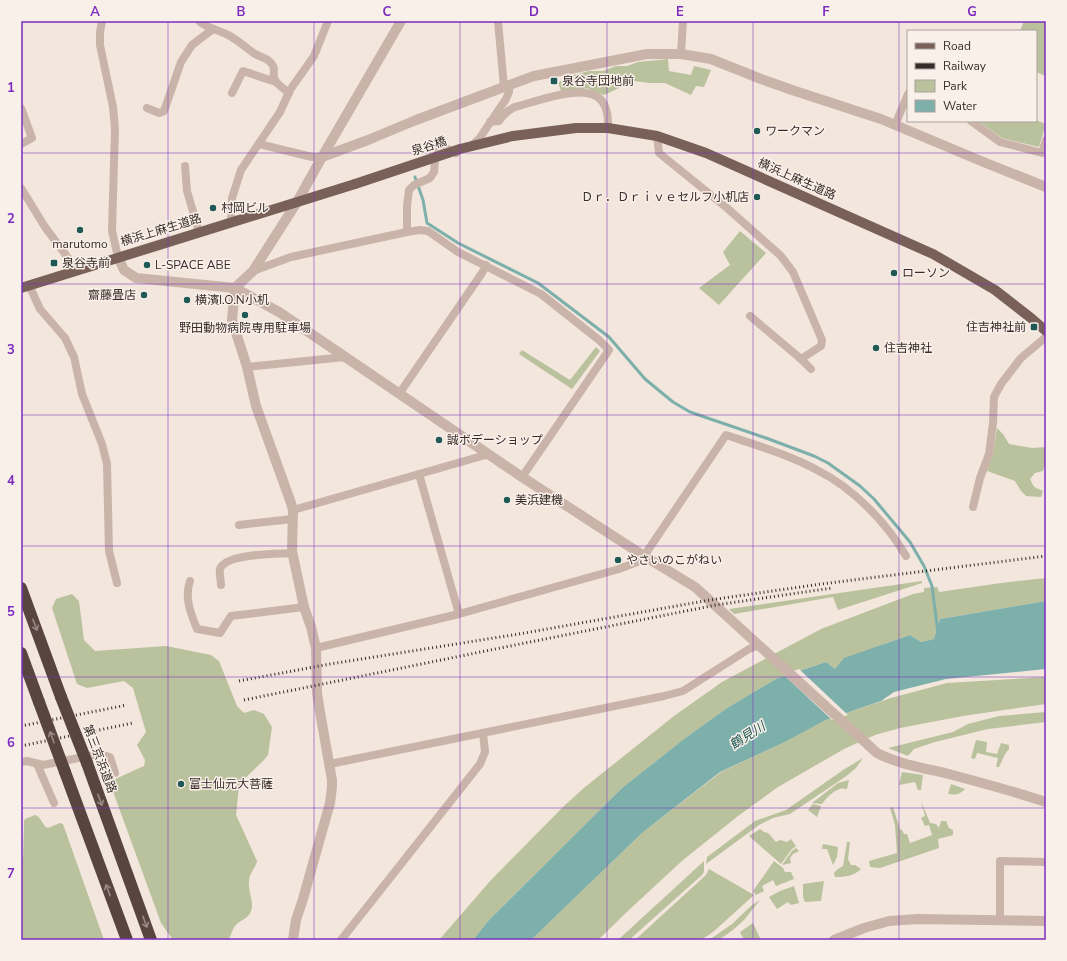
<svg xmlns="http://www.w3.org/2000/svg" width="1067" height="961" font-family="'Nunito Sans','Noto Sans JP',sans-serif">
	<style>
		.green { fill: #bac19d }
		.water { fill: #7dafab }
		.pier { fill: #f2e6dd }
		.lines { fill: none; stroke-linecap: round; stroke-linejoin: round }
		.stream { stroke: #7dafab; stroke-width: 3 }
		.minor { stroke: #cab4a9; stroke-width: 8 }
		.tertiary { stroke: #cab4a9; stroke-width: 10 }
		.primary { stroke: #79615a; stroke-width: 10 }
		.motorway { stroke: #584540; stroke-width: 12 }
		.rail { stroke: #372c29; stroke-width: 3; stroke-dasharray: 1 3; stroke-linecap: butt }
		.primary-bridge { stroke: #79615a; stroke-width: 10 }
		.motorway-bridge { stroke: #584540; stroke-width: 12 }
		.oneway { stroke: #998984 }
		.grid { fill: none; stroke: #7b2cbf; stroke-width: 1; stroke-opacity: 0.55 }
		.poi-dot { fill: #1f5955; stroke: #faf0ea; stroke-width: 1.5 }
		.labels { text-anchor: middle; stroke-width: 3; stroke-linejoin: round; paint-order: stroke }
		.poi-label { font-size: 12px; fill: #372c29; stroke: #faf0ea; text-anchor: start }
		.street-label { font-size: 12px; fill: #372c29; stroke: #faf0ea }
		.water-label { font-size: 13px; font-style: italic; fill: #1f5955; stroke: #faf0ea }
		.neatline { fill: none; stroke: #7b2cbf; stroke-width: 1.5 }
		.grid-label { font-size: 13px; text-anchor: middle; font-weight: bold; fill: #7b2cbf }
	</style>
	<rect width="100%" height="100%" fill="#f2e6dd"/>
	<g class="green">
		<polygon points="1024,21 1046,21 1046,76 1036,72 1036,31 1020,31"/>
		<polygon points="668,59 669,71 691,75 694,66 711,70 704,87 696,86 691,95 665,83 649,83 634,81 604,95 586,88 574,94 562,93 558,83 569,76 589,71 603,71 616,66 627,66 638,62"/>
		<polygon points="1036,120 1046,124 1039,147 1002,138 978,121 1036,121"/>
		<polygon points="740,231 766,253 719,305 699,288 730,265 723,252"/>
		<polygon points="596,347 600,351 572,389 519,354 522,350 570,380"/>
		<polygon points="997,428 1003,434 1009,444 1032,448 1046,447 1046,466 1045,465 1043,471 1035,473 1030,479 1034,487 1043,491 1041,497 1026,496 1021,491 1015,481 987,471 993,453"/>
		<polygon points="1046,578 1046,601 940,619 934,639 921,642 910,635 884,644 835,669 826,662 776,679 727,708 684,739 622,788 489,920 473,940 439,940 491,880 563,807 585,787 674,716 722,682 821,629 913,594 924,592 924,588 937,587 939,592 1001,583"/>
		<polygon points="922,581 922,583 838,610 833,597 734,614 729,609"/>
		<path d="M72,594l7,7 5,39 11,11 71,-5 45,9 8,6 18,45 7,7 10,-3 10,4 8,13 -4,28 -4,5 -23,22 -2,4 -3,29 21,46c-1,7 -8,12 -8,20 -1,8 3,16 3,24 0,14 -12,14 -17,21 -3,4 -4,10 -7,14h-55l-12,-17 -50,-137 2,-6 31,-14 1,-6 -8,-15 9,-13 -13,-44 -9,-7 -37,7 -10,-4 -25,-76 4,-9z"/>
		<polygon points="1046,677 1046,704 963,716 900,728 875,735 844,749 778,787 738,816 683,860 630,909 598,940 531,940 642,833 721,772 785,742 826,720 891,698 947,683"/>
		<polygon points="1046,712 1046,722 988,729 935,742 914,749 908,756 888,748 953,732 968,724 999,716"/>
		<polygon points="976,740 987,742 986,752 997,754 1001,743 1009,745 1009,749 1005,754 999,767 996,767 998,758 977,753 975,759 971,758"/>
		<polygon points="863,758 856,768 845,777 790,814 773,818 759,825 706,864 707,857 755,821 786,810 843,770"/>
		<polygon points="902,772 923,775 921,790 918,790 915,782 899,785"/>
		<path d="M849,780l-2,9c-2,0 -5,-1 -7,0 -7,2 -14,9 -18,15l-10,-1 26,-20z"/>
		<path d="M951,784l14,5c-6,6 -9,6 -17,5z"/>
		<polygon points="921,801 930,823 936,824 939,828 941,821 946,821 949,828 953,830 953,835 938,839 939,848 880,868 870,867 869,861 897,853 895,825 890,808 893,807 900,829 902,830 904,834 907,834 910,843 932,835 929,825 925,826 921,818 925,816"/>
		<polygon points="813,804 821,806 817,817 808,810"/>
		<path d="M35,815c7,2 7,11 13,13l12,-5 3,1 41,116h-83v-80l2,-2 1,-37 1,-2z"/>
		<polygon points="760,829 764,832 768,833 776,842 780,840 787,842 791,839 796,846 792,849 781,864 749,836"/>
		<path d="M847,842h3l-2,17 3,6h4l6,4c-7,7 -16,8 -26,8l-1,-4 4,-4 5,-3z"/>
		<polygon points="823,844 838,847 837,857 833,865 827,849 822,849"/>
		<polygon points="796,848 799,851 793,854 790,858 791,863 782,865 792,851"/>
		<polygon points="704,861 704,872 702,875 629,940 618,940"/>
		<polygon points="774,861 783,868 785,872 791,872 794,879 776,886 773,880 762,886 764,891 756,895 753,891"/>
		<polygon points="709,869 754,895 713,932 701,940 635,940 706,875"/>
		<polygon points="824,881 821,901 805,902 803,897 803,884"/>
		<polygon points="794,886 799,903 791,905 788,902 777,909 769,897 780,891"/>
		<polygon points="760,900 744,920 734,929 719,940 709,940 732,924 751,906"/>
		<polygon points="753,923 760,938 757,940 744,940 740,932"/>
	</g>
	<polygon class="water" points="1046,601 1046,669 946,679 894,692 881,701 826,720 785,742 720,772 642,833 531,940 473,940 489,920 622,788 684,739 727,708 776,679 826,662 835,669 844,658 910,635 921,642 934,639 940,619"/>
	<polygon class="pier" points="799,669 848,715 832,720 783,674"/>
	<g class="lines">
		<polyline class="stream" points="415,177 423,200 427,223 458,243 538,283 609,337 645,379 673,402 690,412 766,438 814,456 828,463 860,486 874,499 910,542 924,566 932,586 938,633"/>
		<g class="minor">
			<polyline points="102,21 100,32 100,45 113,107 115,129 112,231 118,257"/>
			<path d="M199,21c9,8 21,9 31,15 9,5 16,12 25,18 5,3 10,3 14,7 9,7 2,12 6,19 2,5 10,9 14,13"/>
			<polyline points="498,21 504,87"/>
			<polyline points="681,54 683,21"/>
			<polyline points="232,93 243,71 276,82"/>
			<polyline points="21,108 32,138 21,144"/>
			<polyline points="147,108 159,113 164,111 181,62 192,45 213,29"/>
			<polyline points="971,121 1000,142 1042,153 1046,140"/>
			<path d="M490,122l9,-1c4,-6 9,-11 16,-14 20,-5 72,-26 87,-6 6,8 6,18 6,27"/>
			<polyline points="895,125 908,94"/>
			<polyline points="657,136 659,153 727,208 781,256 793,272 822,340 821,346 801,359"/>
			<polyline points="259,144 312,157 322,157"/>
			<polyline points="471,146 479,139 506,99 509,92 509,85"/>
			<polyline points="185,166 187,191 199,232"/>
			<polyline points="21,188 45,227 77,270"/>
			<polyline points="231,222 232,198 241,170 280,112 290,90 314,56 328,21"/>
			<polyline points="407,232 407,206 409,190 414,185 430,178 434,172 435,161 439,149 445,148 456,153"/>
			<polyline points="253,271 291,257 407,232 420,230 428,231 458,252 541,294 599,340 609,350 522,477"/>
			<polyline points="29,285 40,309 65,338 74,357 82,394 102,444 107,464 109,551 117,583"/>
			<polyline points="750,316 801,359 811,369"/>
			<polyline points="247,367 345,357"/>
			<polyline points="399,394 482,273 486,265"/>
			<polyline points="419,474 459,614"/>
			<polyline points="973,507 980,478 989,454 993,423 994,397 1001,384 1021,358 1046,337"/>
			<polyline points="293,510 489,454"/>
			<polyline points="239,525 292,519"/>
			<path d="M190,581c-6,17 1,33 7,48l23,4 11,-17 73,-9"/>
			<path d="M221,585c0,-5 -2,-12 -1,-16 5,-16 58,-15 72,-16"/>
			<path d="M316,648l143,-34 160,-45 18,-7 7,-6 82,-121c30,10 63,20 91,35 36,18 69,52 89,86"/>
			<polyline points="21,762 27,761 43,765 99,754 110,757 115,773"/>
			<polyline points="37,764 54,803"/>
			<polyline points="330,764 664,696 683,691 749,649 759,645"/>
			<polyline points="1000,920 1000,861 1046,862"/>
			<polyline points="341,940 480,764 485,752 483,733"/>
		</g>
		<g class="tertiary">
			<polyline points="322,157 368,140 416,120 504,87 534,76 647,54 681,54 711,59 761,79 795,91 881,119 981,161 1046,187"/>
			<path d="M118,257l6,13 12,8 99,10 44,24 243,165 122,79 51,31 182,166c21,11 46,15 68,20 34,9 68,18 101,29"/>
			<polyline points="293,940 296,920 303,899 330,803 332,787 332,780 320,712 317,693 316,648 311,627 304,607 292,551 293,510 291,503 256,406 247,367 232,320 235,288 253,271 297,202 322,157 401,21"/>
			<polyline points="834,940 864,928 889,921 918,919 1046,921"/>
		</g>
		<g class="primary">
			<polyline points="513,136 576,128 608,128 657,136 706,153 933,254 995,290 1031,318 1046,331"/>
			<polyline points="21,288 355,184"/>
		</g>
		<g class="motorway">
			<polyline points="21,588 61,697"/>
			<polyline points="21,653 39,702"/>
			<polyline points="87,763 151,940"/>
			<polyline points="65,772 127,940"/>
		</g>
		<g class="rail">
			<polyline points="239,681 330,664 519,634 710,600 821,584 1046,556"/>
			<polyline points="244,700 520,644 716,605 832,588"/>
			<polyline points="21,726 127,705"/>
			<polyline points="21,746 133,723"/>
		</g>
		<polyline class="primary-bridge" points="355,184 460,149 513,136"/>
		<g class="motorway-bridge">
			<polyline points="61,697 87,763"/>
			<polyline points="39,702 65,772"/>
		</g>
	</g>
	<defs><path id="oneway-shaft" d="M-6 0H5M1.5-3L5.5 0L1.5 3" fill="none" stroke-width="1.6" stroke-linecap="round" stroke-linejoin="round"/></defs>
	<g class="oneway">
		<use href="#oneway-shaft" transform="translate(35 625) rotate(70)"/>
		<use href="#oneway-shaft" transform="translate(52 737) rotate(-110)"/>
		<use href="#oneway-shaft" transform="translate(100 800) rotate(70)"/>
		<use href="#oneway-shaft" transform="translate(108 890) rotate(-110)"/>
		<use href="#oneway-shaft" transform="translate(145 922) rotate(70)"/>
	</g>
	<path class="grid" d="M168,21v919M314,21v919M460,21v919M607,21v919M753,21v919M899,21v919M21,153h1025M21,284h1025M21,415h1025M21,546h1025M21,677h1025M21,808h1025"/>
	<g class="poi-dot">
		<rect x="550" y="77" width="8" height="8" rx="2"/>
		<circle cx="757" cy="131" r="4"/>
		<circle cx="757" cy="197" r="4"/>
		<circle cx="213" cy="208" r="4"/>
		<circle cx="80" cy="230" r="4"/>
		<rect x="50" y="259" width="8" height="8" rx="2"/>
		<circle cx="147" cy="265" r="4"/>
		<circle cx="894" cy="273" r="4"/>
		<circle cx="144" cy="295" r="4"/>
		<circle cx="187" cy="300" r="4"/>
		<circle cx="245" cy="315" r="4"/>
		<rect x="1030" y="323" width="8" height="8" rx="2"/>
		<circle cx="876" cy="348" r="4"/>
		<circle cx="439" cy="440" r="4"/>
		<circle cx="507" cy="500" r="4"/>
		<circle cx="618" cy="560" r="4"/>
		<circle cx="181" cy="784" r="4"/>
	</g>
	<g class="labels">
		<g class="poi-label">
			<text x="562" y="85">泉谷寺団地前</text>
			<text x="765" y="135">ワークマン</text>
			<text x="749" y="201" text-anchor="end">Ｄｒ．Ｄｒｉｖｅセルフ小机店</text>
			<text x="221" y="212">村岡ビル</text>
			<text x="80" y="248" text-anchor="middle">marutomo</text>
			<text x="62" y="267">泉谷寺前</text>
			<text x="155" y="269">L-SPACE ABE</text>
			<text x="902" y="277">ローソン</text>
			<text x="136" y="299" text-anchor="end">齋藤畳店</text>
			<text x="195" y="304">横濱I.O.N小机</text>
			<text x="1026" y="331" text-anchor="end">住吉神社前</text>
			<text x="245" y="332" text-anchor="middle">野田動物病院専用駐車場</text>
			<text x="884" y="352">住吉神社</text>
			<text x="447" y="444">誠ボデーショップ</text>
			<text x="515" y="504">美浜建機</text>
			<text x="626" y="564">やさいのこがねい</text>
			<text x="189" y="788">富士仙元大菩薩</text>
		</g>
		<g class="street-label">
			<text transform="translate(429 146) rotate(-18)" y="4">泉谷橋</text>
			<text transform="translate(797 179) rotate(24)" y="4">横浜上麻生道路</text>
			<text transform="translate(161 230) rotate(-17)" y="4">横浜上麻生道路</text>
			<text transform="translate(100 759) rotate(69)" y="4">第三京浜道路</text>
		</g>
		<g class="water-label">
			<text transform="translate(747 735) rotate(-33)" y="5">鶴見川</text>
		</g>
	</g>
	<rect width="1067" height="961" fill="none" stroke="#faf0ea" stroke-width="44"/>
	<rect x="907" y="30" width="130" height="92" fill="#faf0ea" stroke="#aca29d"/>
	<rect x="915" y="43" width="20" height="6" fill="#79615a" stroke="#aca29d"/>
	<text x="943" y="50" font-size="12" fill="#372c29">Road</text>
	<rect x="915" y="63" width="20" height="6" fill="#372c29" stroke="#aca29d"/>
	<text x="943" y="70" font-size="12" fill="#372c29">Railway</text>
	<rect x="915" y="80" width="20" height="12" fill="#bac19d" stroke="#aca29d"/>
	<text x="943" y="90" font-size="12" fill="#372c29">Park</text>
	<rect x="915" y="100" width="20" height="12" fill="#7dafab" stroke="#aca29d"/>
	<text x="943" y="110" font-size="12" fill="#372c29">Water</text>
	<rect x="22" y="22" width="1023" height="917" class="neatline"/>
	<g class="grid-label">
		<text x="95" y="16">A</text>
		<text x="241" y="16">B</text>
		<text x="387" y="16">C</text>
		<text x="534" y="16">D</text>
		<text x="680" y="16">E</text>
		<text x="826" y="16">F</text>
		<text x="972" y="16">G</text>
		<text x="11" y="92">1</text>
		<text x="11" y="223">2</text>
		<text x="11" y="354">3</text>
		<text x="11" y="485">4</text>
		<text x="11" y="616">5</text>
		<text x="11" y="747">6</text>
		<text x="11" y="878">7</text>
	</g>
</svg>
